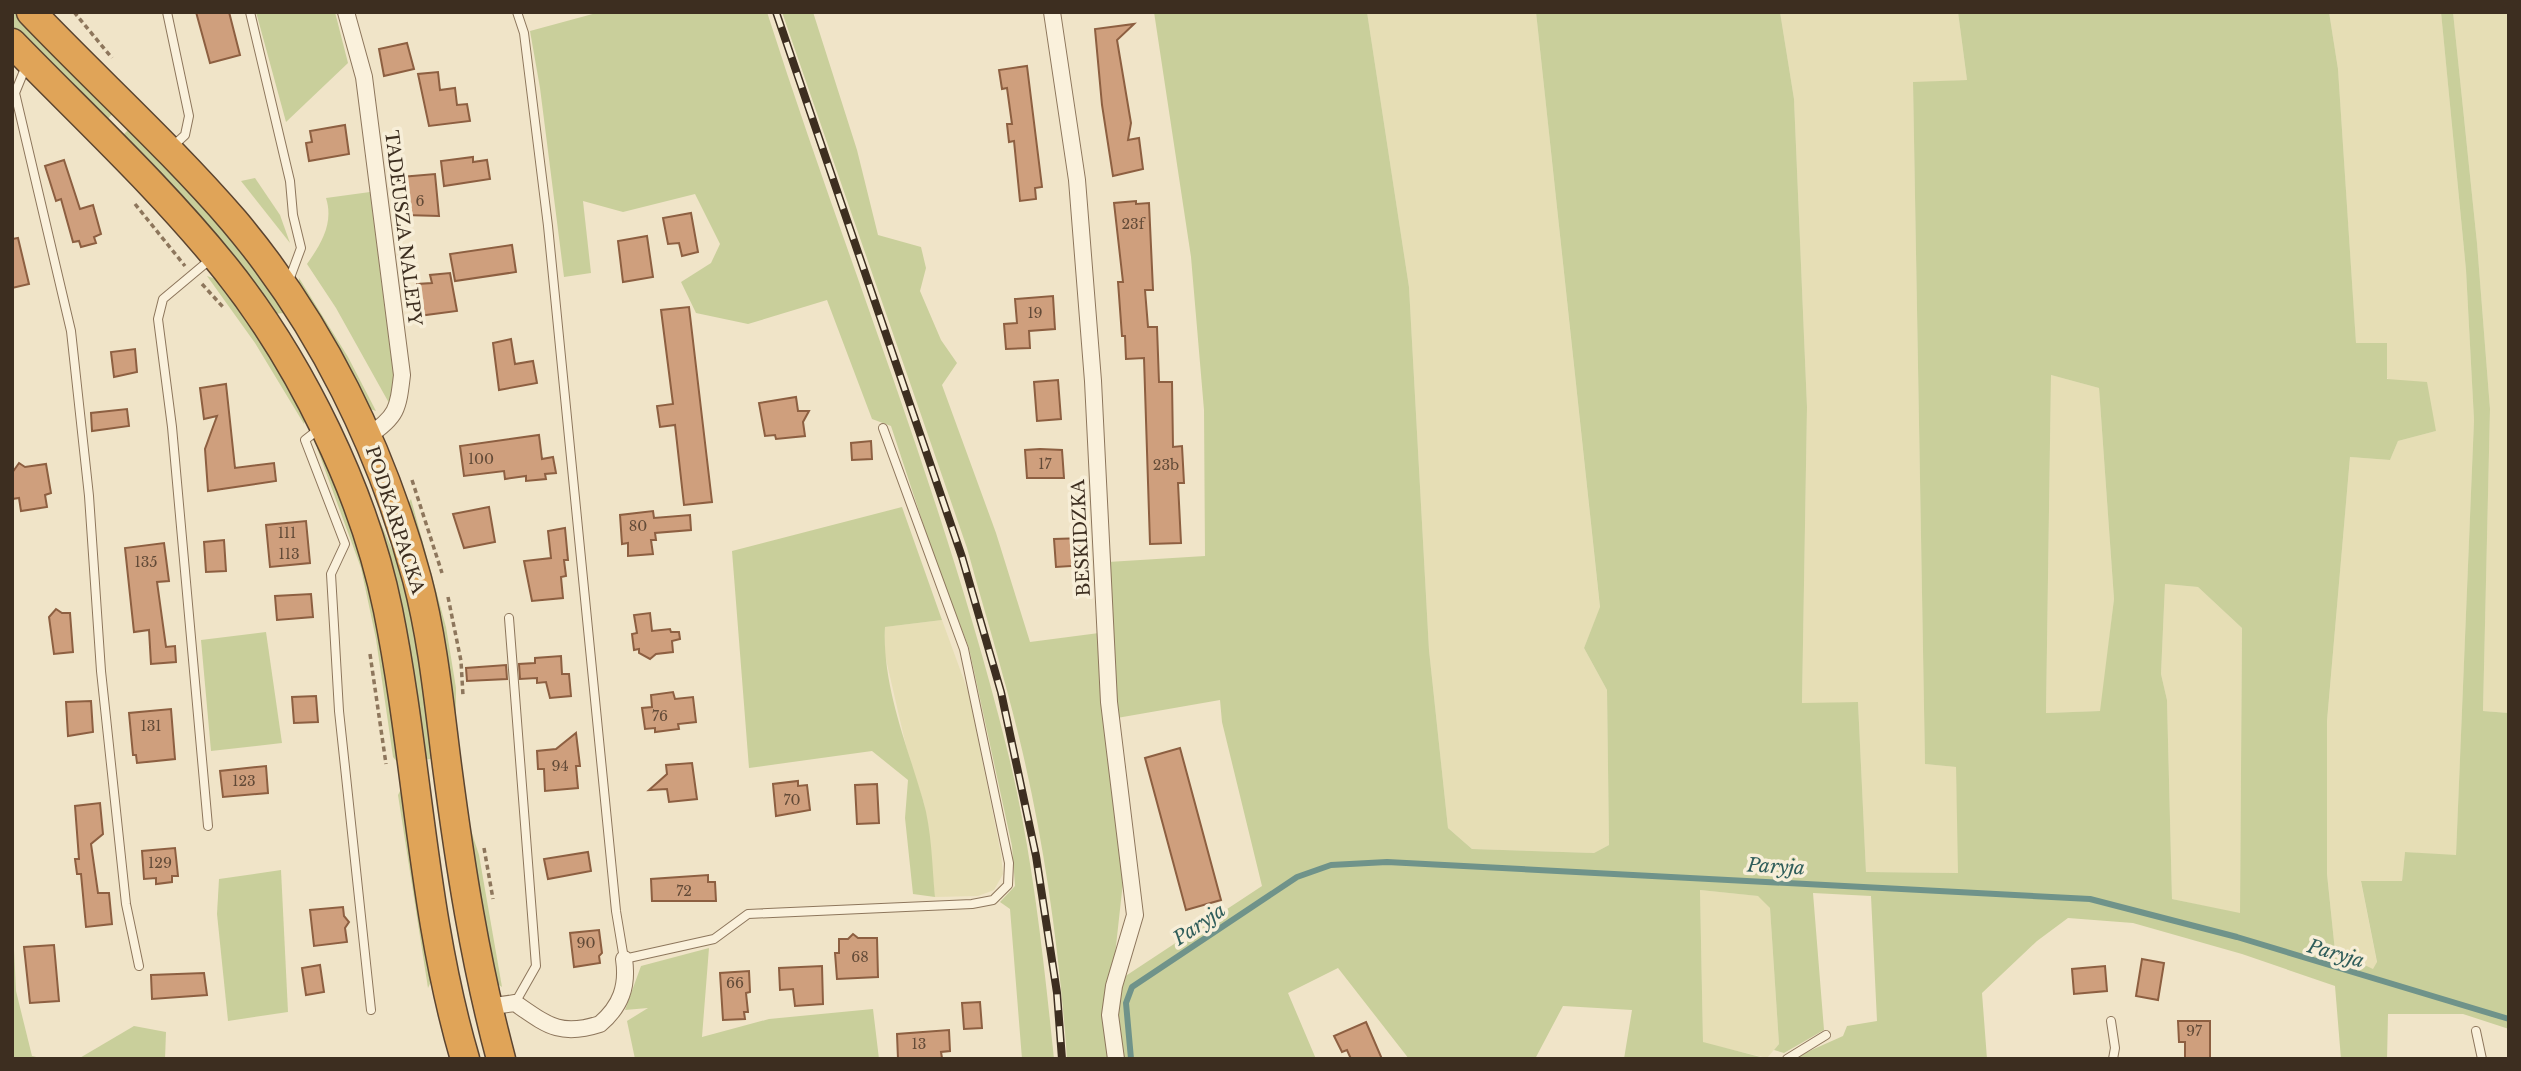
<svg xmlns="http://www.w3.org/2000/svg" width="2521" height="1071" font-family="'Libre Baskerville',serif">
	<style>
		.farmland { fill: #e6deb5 }
		.green { fill: #c9cf9b; fill-rule: evenodd }
		.lines { fill: none; stroke-linecap: round; stroke-linejoin: round }
		.stream { stroke: #6f938a; stroke-width: 6 }
		.building { fill: #cf9f7d; stroke: #8d5f41; stroke-width: 2 }
		.lane-casing { stroke: #8d765c; stroke-width: 10 }
		.street-casing { stroke: #8d765c; stroke-width: 18 }
		.highway-casing { stroke: #5b4430; stroke-width: 31 }
		.path { stroke: #8d765c; stroke-width: 3.5; stroke-dasharray: 5 3.5; stroke-linecap: butt }
		.lane { stroke: #faf1dc; stroke-width: 8 }
		.street { stroke: #faf1dc; stroke-width: 16 }
		.highway { stroke: #e0a458; stroke-width: 28 }
		.rail-casing { stroke: #3d2e20; stroke-width: 8 }
		.rail { stroke: #f7eed8; stroke-width: 5; stroke-dasharray: 16; stroke-linecap: butt }
		.labels { text-anchor: middle; stroke-width: 7; stroke-linejoin: round; paint-order: stroke }
		.number-label { font-size: 14px; fill: #624a37 }
		.street-label { font-size: 18px; fill: #3d2e20; stroke: #f7eed8 }
		.water-label { font-size: 19px; font-style: italic; fill: #2f5d5a; stroke: #f7eed8 }
	</style>
	<rect width="100%" height="100%" fill="#f0e4c8"/>
	<g class="farmland">
		<polygon points="1367,12 1536,12 1600,608 1584,648 1607,690 1609,845 1594,853 1472,849 1448,828 1429,650 1409,287"/>
		<polygon points="1780,12 1958,12 1967,80 1913,83 1925,764 1956,767 1959,873 1866,872 1858,702 1802,704 1807,407 1794,99"/>
		<polygon points="2329,12 2441,12 2466,270 2474,420 2456,856 2405,852 2402,881 2361,882 2377,963 2373,970 2335,951 2327,874 2327,721 2350,457 2390,460 2398,441 2436,431 2356,344 2338,69"/>
		<polygon points="2453,12 2509,12 2509,713 2483,711 2490,409 2477,243"/>
		<polygon points="2051,375 2099,388 2114,599 2101,711 2046,713"/>
		<polygon points="2165,584 2198,587 2242,628 2240,914 2172,899 2167,700 2161,674"/>
		<polygon points="942,620 969,694 1001,854 1003,874 994,890 978,896 935,897 924,803 909,759 885,655 885,627"/>
		<polygon points="1700,890 1759,896 1770,908 1779,1044 1767,1058 1703,1043"/>
	</g>
	<g class="green">
		<polygon points="12,12 16,12 114,112 105,122 12,27"/>
		<polygon points="256,12 335,12 348,63 286,122"/>
		<path d="M600,12h167c78,245 177,484 239,733 26,102 37,209 48,314h-32l-12,-150 -10,-7 15,-16 -3,-40 -43,-198 -36,-94 -42,-128 -19,-7 -45,-119 -79,24 -52,-11 -15,-31 30,-19 9,-19 -25,-50 -72,18 -40,-11 8,72 -27,4 -24,-189 -10,-57z"/>
		<path d="M782,12h31l44,138 21,85 43,12 5,21 -6,23 21,49 16,23 -15,22 54,148 34,109 69,-9 25,240 -10,91 -5,95h-42c-7,-102 -21,-206 -44,-305 -16,-69 -37,-137 -56,-206z"/>
		<path d="M1154,12h213l42,275 20,363 19,178 24,21 122,4 15,-8 -2,-155 -23,-42 16,-41 -64,-595h244l14,87 13,308 -5,296 56,-1 8,170 92,1 -2,-106 -31,-3 -12,-682 54,-2 -9,-68h371l9,57 18,274h31v36l40,3 9,49 -38,10 -8,19 -40,-3 -23,264v153l8,77 38,18 4,-7 -16,-81h41l3,-29 51,3 18,-435 -8,-150 -25,-258h12l24,231 13,166 -7,302 26,2v316l-46,-15h-75l-1,45h-46l-6,-73 -93,-32 -109,-31 -65,-5 -31,23 -55,52 5,66 -191,-2 47,-21 4,-10 30,-5 -6,-125 -58,-3 11,137 -40,23 -10,-3 5,-6 -9,-136 -12,-12 -58,-6 3,152 65,17h-144l8,-49 -69,-4 -28,53h-126l-71,-91 -50,25 28,66h-193l-6,-44 7,-38 138,-91 -40,-164 -2,-22 -103,18 -9,-156 97,-6 -1,-146 -13,-153zM2051,375l48,13 15,211 -14,112 -54,2zM2165,584l33,3 44,41 -2,285 -68,-14 -5,-199 -6,-26z"/>
		<path d="M130,128c57,59 110,117 155,185l-14,1 -151,-176z"/>
		<polygon points="255,178 280,215 290,243 241,181"/>
		<path d="M370,192l23,180 1,25 -5,6 -53,-95 -29,-44c14,-20 27,-41 19,-66z"/>
		<polygon points="207,276 219,280 232,295 306,415 304,424 255,343"/>
		<polygon points="299,278 348,357 376,411 365,407 298,285"/>
		<polygon points="336,420 401,570 411,602 436,758 423,760"/>
		<polygon points="320,443 343,498 376,605 398,763 393,757 376,639 361,568 317,448"/>
		<polygon points="411,499 446,627 456,688 456,725 406,507"/>
		<path d="M902,507l40,113 -57,7c-3,58 22,118 38,173 9,31 9,66 12,97l-22,-3 -8,-76 3,-38 -36,-29 -123,17 -17,-217z"/>
		<polygon points="266,632 282,743 211,751 201,640"/>
		<polygon points="402,787 433,977 428,988 398,795"/>
		<polygon points="469,824 479,855 502,987 493,981"/>
		<polygon points="281,870 288,1012 228,1021 217,914 219,879"/>
		<polygon points="12,908 16,991 32,1056 45,1059 12,1059"/>
		<polygon points="709,948 702,1037 769,1019 873,1009 879,1059 635,1059 627,1021 648,1008 625,1010 641,966"/>
		<polygon points="134,1026 166,1032 165,1059 78,1059"/>
	</g>
	<g class="lines">
		<polyline class="stream" points="1131,1059 1126,1003 1132,987 1297,877 1331,865 1387,862 2090,899 2237,937 2509,1019"/>
	</g>
	<g class="building">
		<polygon points="196,12 229,12 240,55 210,63"/>
		<polygon points="1134,24 1117,40 1131,123 1128,140 1139,138 1143,169 1113,176 1102,105 1095,29"/>
		<polygon points="407,43 414,69 384,76 379,49"/>
		<polygon points="1027,66 1042,187 1035,188 1036,199 1020,201 1014,141 1009,142 1007,124 1012,124 1007,88 1002,89 999,70"/>
		<polygon points="438,72 440,90 455,88 457,105 467,104 470,121 429,126 418,74"/>
		<polygon points="345,125 349,154 309,161 306,143 312,142 310,131"/>
		<polygon points="473,157 473,162 487,160 490,179 444,186 441,161"/>
		<polygon points="64,160 80,209 93,205 101,234 94,237 96,243 81,247 79,241 73,242 61,199 56,201 45,166"/>
		<polygon points="435,174 439,216 404,215 401,177"/>
		<polygon points="1136,201 1136,204 1149,203 1153,290 1145,290 1148,327 1157,327 1159,382 1172,382 1173,447 1182,446 1184,483 1178,483 1181,543 1150,544 1144,358 1126,359 1125,336 1122,336 1118,282 1123,282 1114,203"/>
		<polygon points="691,213 698,252 682,256 679,243 668,244 663,218"/>
		<polygon points="647,236 653,277 623,282 618,241"/>
		<polygon points="18,238 29,284 12,288 12,239"/>
		<polygon points="512,245 516,272 455,281 450,254"/>
		<polygon points="450,273 457,311 418,316 417,284 432,283 430,275"/>
		<polygon points="1053,296 1055,329 1029,331 1030,348 1006,349 1004,324 1017,323 1015,299"/>
		<polygon points="689,307 712,502 684,505 675,425 660,427 657,406 673,404 661,310"/>
		<polygon points="511,339 515,364 533,361 537,383 499,390 493,343"/>
		<polygon points="135,349 137,372 114,377 111,352"/>
		<polygon points="1058,380 1061,419 1037,421 1034,382"/>
		<polygon points="226,384 235,468 274,463 276,481 208,491 205,449 217,416 204,419 200,388"/>
		<polygon points="796,397 798,411 809,411 803,422 805,436 776,439 775,435 765,436 759,403"/>
		<polygon points="127,409 129,426 92,431 91,413"/>
		<polygon points="539,435 542,459 553,457 556,473 545,474 546,479 526,481 526,476 505,479 504,471 464,476 460,446"/>
		<polygon points="871,441 872,459 852,460 851,443"/>
		<polygon points="1040,449 1062,450 1064,478 1027,478 1025,450"/>
		<polygon points="19,463 25,467 46,464 51,493 45,495 47,507 21,511 19,498 12,499 12,473"/>
		<polygon points="489,507 495,542 464,548 453,514"/>
		<polygon points="653,511 654,518 690,515 691,530 655,533 656,540 651,540 653,554 628,556 628,543 622,544 620,515"/>
		<polygon points="306,521 310,563 270,567 266,525"/>
		<polygon points="565,528 568,560 564,560 566,576 561,577 563,598 532,601 524,561 551,558 548,531"/>
		<polygon points="1084,538 1086,565 1056,567 1054,539"/>
		<polygon points="224,540 226,571 206,572 204,542"/>
		<polygon points="164,543 169,581 157,582 166,647 175,646 176,662 151,664 149,630 134,632 125,548"/>
		<polygon points="311,594 313,617 277,620 275,596"/>
		<polygon points="56,609 62,613 70,613 73,652 54,654 49,617"/>
		<polygon points="650,613 652,631 670,629 671,632 679,632 680,639 672,641 673,652 656,654 650,659 639,653 639,649 634,650 632,634 637,633 634,615"/>
		<polygon points="561,656 562,674 569,674 571,696 550,698 546,682 537,683 537,678 520,679 519,664 535,663 535,658"/>
		<polygon points="506,665 507,679 467,681 466,668"/>
		<polygon points="673,692 675,699 693,697 696,722 678,724 679,729 655,732 655,728 645,729 642,708 652,707 651,695"/>
		<polygon points="316,696 318,722 294,723 292,697"/>
		<polygon points="91,701 93,732 68,736 66,702"/>
		<polygon points="171,709 175,759 137,763 136,755 133,755 129,713"/>
		<polygon points="576,733 580,766 576,766 578,788 545,791 544,769 538,769 537,751 556,749"/>
		<polygon points="1180,748 1221,900 1186,910 1145,758"/>
		<polygon points="692,763 697,799 669,802 667,789 649,790 667,774 666,765"/>
		<polygon points="266,766 268,793 223,797 220,771"/>
		<polygon points="798,781 798,786 807,785 810,810 776,816 773,784"/>
		<polygon points="877,784 879,823 857,824 855,785"/>
		<polygon points="100,803 103,834 91,844 98,893 109,893 112,924 86,927 81,874 77,874 75,859 79,859 75,806"/>
		<polygon points="175,848 178,876 172,876 172,882 156,884 156,878 144,879 142,851"/>
		<polygon points="588,852 591,871 548,879 544,859"/>
		<polygon points="708,875 708,882 715,882 716,901 652,901 651,879"/>
		<polygon points="343,907 344,916 349,922 345,928 347,942 314,946 310,910"/>
		<polygon points="599,930 602,953 599,956 600,963 574,967 570,933"/>
		<polygon points="853,934 858,938 877,938 878,977 837,979 835,953 839,953 839,939 848,939"/>
		<polygon points="54,945 59,1001 30,1003 24,947"/>
		<polygon points="2142,959 2164,963 2158,1000 2136,996"/>
		<polygon points="320,965 324,992 306,995 302,968"/>
		<polygon points="822,966 823,1004 795,1006 793,989 780,990 779,968"/>
		<polygon points="2105,966 2107,991 2074,994 2072,969"/>
		<polygon points="749,971 750,992 746,993 748,1012 744,1012 745,1019 723,1020 720,973"/>
		<polygon points="204,973 207,995 152,999 151,975"/>
		<polygon points="980,1002 982,1028 964,1029 962,1003"/>
		<polygon points="2178,1021 2210,1021 2210,1059 2185,1059 2185,1042 2179,1042"/>
		<polygon points="1366,1022 1382,1059 1351,1059 1347,1050 1342,1052 1334,1036"/>
		<polygon points="949,1030 950,1051 941,1052 942,1058 898,1059 897,1034"/>
	</g>
	<g class="lines">
		<g class="lane-casing">
			<g id="lane">
				<polyline points="167,12 189,116 185,135 172,147"/>
				<polyline points="250,12 290,181 293,215 301,248 288,283"/>
				<polyline points="517,12 524,33 548,226 616,911 624,959 714,939 748,914 972,904 993,900 1008,885 1009,863 964,649 883,428"/>
				<polyline points="26,66 15,93 71,331 89,496 101,671 126,904 139,966"/>
				<polyline points="319,429 305,440 345,544 331,574 339,711 371,1010"/>
				<polyline points="509,618 536,966 515,1003"/>
				<polyline points="208,826 172,427 158,319 163,299 212,258"/>
				<polyline points="2111,1021 2115,1048 2113,1059"/>
				<polyline points="2476,1031 2482,1059"/>
				<polyline points="1787,1059 1826,1035"/>
			</g>
		</g>
		<g class="street-casing">
			<g id="street">
				<path d="M346,12l18,65 38,298c-4,34 -5,42 -34,61"/>
				<polyline points="1052,12 1077,180 1093,381 1109,702 1135,915 1114,986 1110,1015 1116,1059"/>
				<path d="M487,1007l28,-4c32,22 45,34 85,21 21,-18 28,-38 24,-65"/>
			</g>
		</g>
		<g class="highway-casing">
			<g id="highway">
				<path d="M31,12c67,70 140,136 203,209 87,103 148,228 183,358 16,61 22,125 30,187 13,99 28,196 54,293"/>
				<path d="M12,43c72,74 149,145 214,226 75,94 138,223 162,341 30,149 34,303 77,449"/>
			</g>
		</g>
		<g class="path">
			<polyline points="74,12 112,58"/>
			<polyline points="135,204 185,266"/>
			<polyline points="202,284 223,307"/>
			<polyline points="412,480 442,573"/>
			<polyline points="448,597 461,661 463,696"/>
			<polyline points="370,654 386,764"/>
			<polyline points="484,848 493,899"/>
		</g>
		<use href="#lane" class="lane"/>
		<use href="#street" class="street"/>
		<use href="#highway" class="highway"/>
		<g class="rail-casing">
			<polyline id="rail" points="776,12 962,557 1001,692 1036,856 1057,993 1062,1059"/>
		</g>
		<use href="#rail" class="rail"/>
	</g>
	<g class="labels">
		<g class="number-label">
			<text x="420" y="206">6</text>
			<text x="1133" y="229">23f</text>
			<text x="1035" y="318">19</text>
			<text x="481" y="464">100</text>
			<text x="1045" y="469">17</text>
			<text x="1166" y="470">23b</text>
			<text x="638" y="531">80</text>
			<text x="287" y="538">111</text>
			<text x="289" y="559">113</text>
			<text x="146" y="567">135</text>
			<text x="660" y="721">76</text>
			<text x="151" y="731">131</text>
			<text x="560" y="771">94</text>
			<text x="244" y="786">123</text>
			<text x="792" y="805">70</text>
			<text x="160" y="868">129</text>
			<text x="684" y="896">72</text>
			<text x="586" y="948">90</text>
			<text x="860" y="962">68</text>
			<text x="735" y="988">66</text>
			<text x="2194" y="1036">97</text>
			<text x="919" y="1049">13</text>
		</g>
		<g class="street-label">
			<text transform="translate(403 228) rotate(83)" y="6">TADEUSZA NALEPY</text>
			<text transform="translate(395 520) rotate(72)" y="6">PODKARPACKA</text>
			<text transform="translate(1081 538) rotate(-93)" y="6">BESKIDZKA</text>
		</g>
		<g class="water-label">
			<text transform="translate(1776 866) rotate(3)" y="7">Paryja</text>
			<text transform="translate(1199 924) rotate(-34)" y="7">Paryja</text>
			<text transform="translate(2336 953) rotate(16)" y="7">Paryja</text>
		</g>
	</g>
	<rect width="2521" height="1071" fill="none" stroke="#3d2e20" stroke-width="28"/>
</svg>
